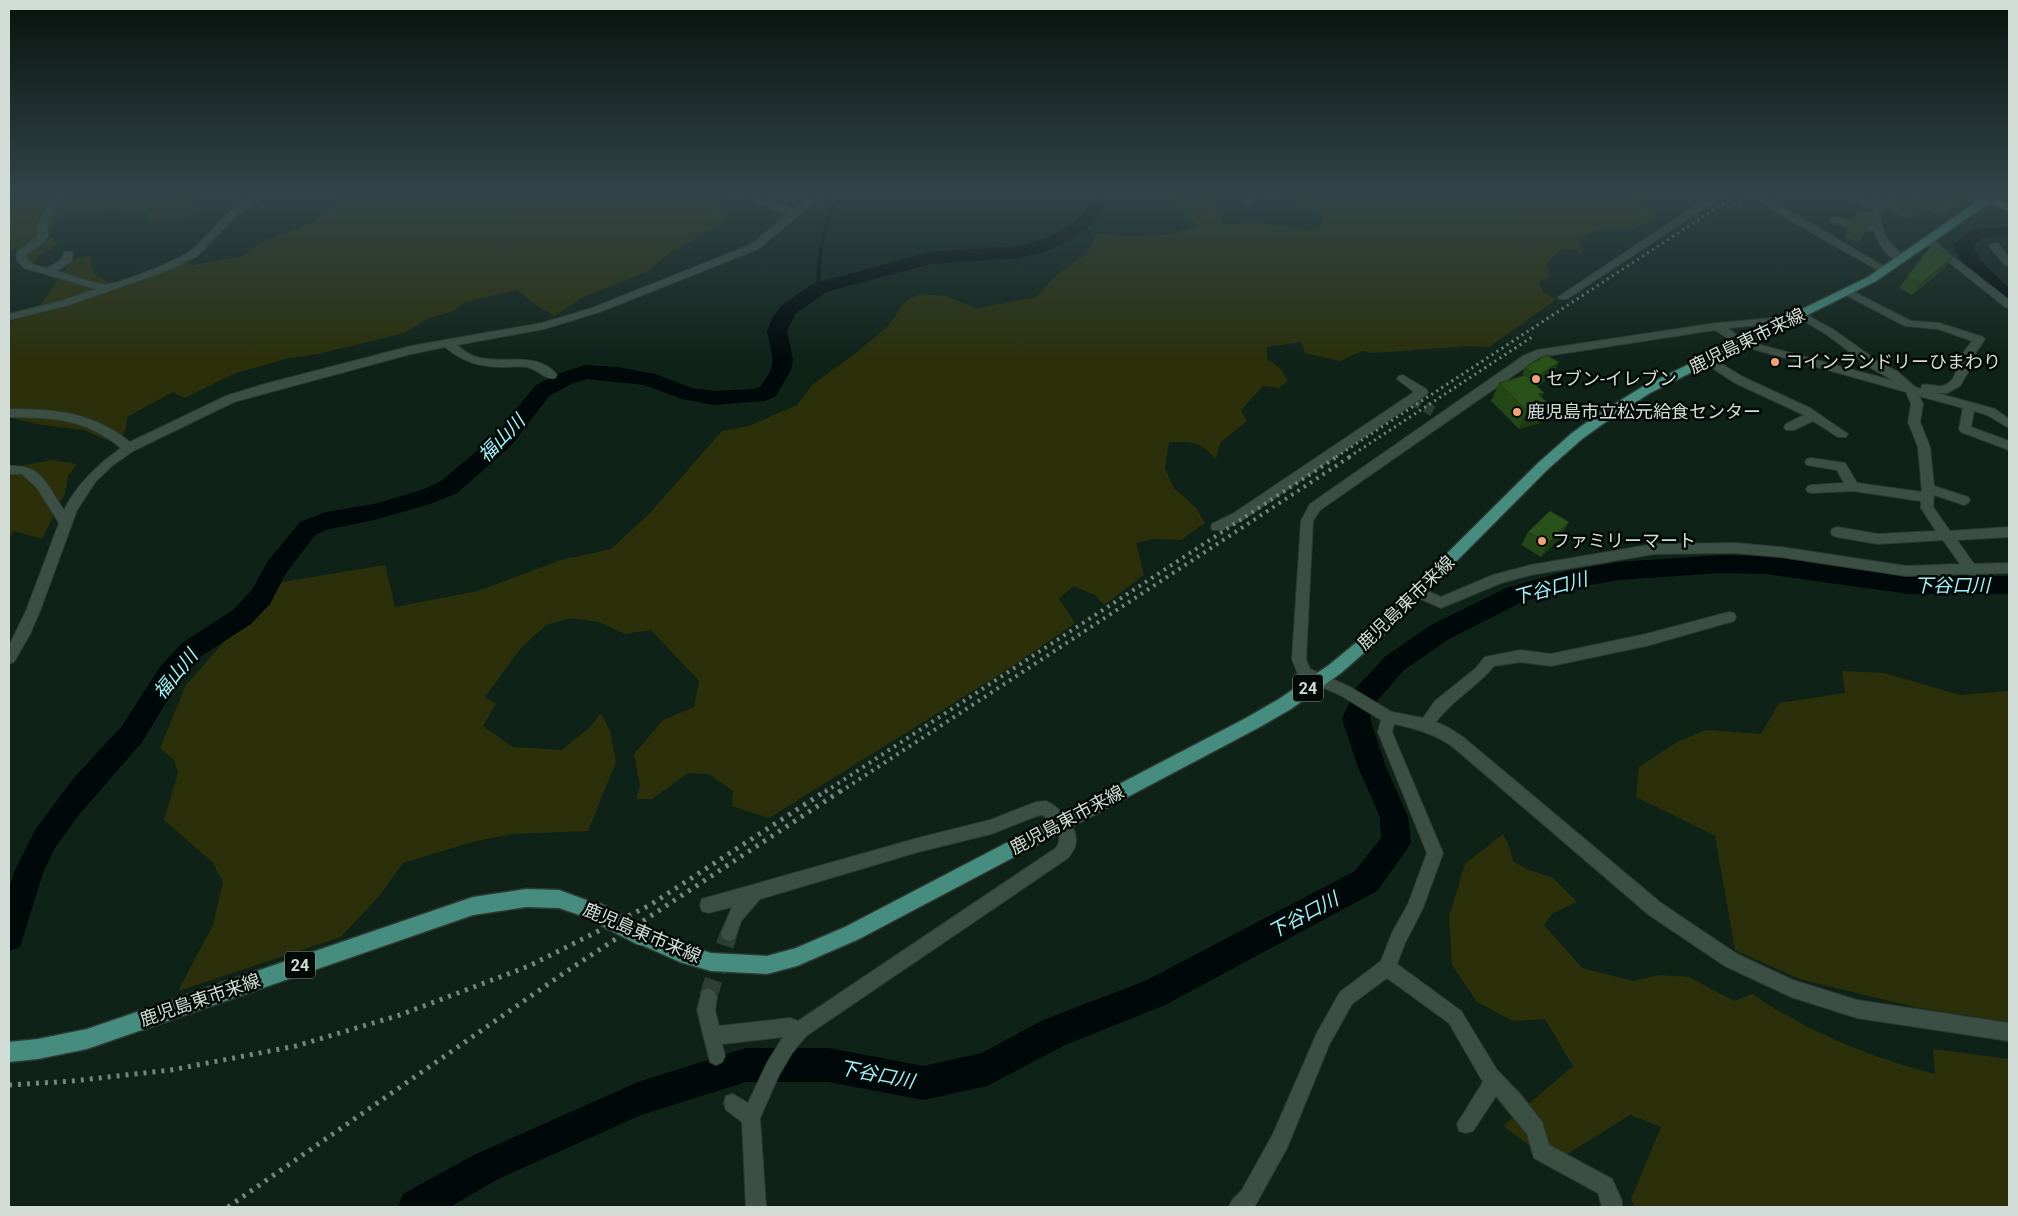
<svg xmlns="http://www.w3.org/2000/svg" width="2018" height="1216" font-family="Roboto,'Noto Sans JP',sans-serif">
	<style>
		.green { fill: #2b300a }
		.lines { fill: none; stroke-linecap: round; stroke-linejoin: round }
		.stream { stroke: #000809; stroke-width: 4 }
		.river { fill: #000809; fill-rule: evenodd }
		.minor-tunnel-far1 { stroke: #2c3e35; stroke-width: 11; stroke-dasharray: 11 5.5; stroke-linecap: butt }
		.minor-tunnel { stroke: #2c3e35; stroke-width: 18; stroke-dasharray: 18 9; stroke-linecap: butt }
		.minor-casing { stroke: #2e3932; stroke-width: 2 }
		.major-casing { stroke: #2e3932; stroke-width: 3 }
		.minor { fill: #3b4f44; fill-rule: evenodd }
		.major { fill: #468c7f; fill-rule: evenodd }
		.rail-far2 { stroke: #76857d; stroke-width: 3; stroke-dasharray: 2 4; stroke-linecap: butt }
		.rail-far1 { stroke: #76857d; stroke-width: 4; stroke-dasharray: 2.5 5; stroke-linecap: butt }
		.rail { stroke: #76857d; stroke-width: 5; stroke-dasharray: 3 6; stroke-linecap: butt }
		.major-bridge-casing { stroke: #2e3932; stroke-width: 22; stroke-linecap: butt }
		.major-bridge { stroke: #468c7f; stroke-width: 19 }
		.wall { fill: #234616 }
		.shaded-wall { fill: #1d3912 }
		.building { fill: #29511a; stroke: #1d3912 }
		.poi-dot { fill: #f0a27a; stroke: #030906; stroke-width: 2 }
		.labels { text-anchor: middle; stroke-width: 5; stroke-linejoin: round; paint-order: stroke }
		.shield { fill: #030906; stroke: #949d98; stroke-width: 1 }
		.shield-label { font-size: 16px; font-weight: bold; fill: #d2ddd7 }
		.street-label { font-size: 18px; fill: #d2ddd7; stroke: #030906 }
		.poi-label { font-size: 18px; fill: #d2ddd7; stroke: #030906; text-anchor: start }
		.water-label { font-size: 19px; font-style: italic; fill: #a4f0f9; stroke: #030906 }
	</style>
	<rect width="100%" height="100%" fill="#0f2218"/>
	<g class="green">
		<path d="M9,193h204l-30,11 13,9 -18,6 -25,4 -6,-11c-28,-6 -58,-4 -85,2l-16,21 14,7 -20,14 -13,15 -7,-10 -4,-13 -7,2z"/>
		<polygon points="345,193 728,193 734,196 714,210 728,216 719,225 668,254 648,271 582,298 554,316 536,305 518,290 466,302 453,311 427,319 404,333 318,354 289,358 236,373 185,398 173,392 127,417 126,428 120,442 106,440 84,430 36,424 9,417 9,323 40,305 73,259 90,256 93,272 111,284 178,259 193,265 243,256 261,242 311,223 332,208"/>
		<path d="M1167,193h31l5,4 39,-4 6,4 -35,8 11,20 35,-3 46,8 14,-2 4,-13 -12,-9 -53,-13h362l38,23 -24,13 -35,1 -20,8 4,10 -2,7 -8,-6h-12l-14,14 3,13 -11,7 5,10 13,6 -68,48 -19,-1 -98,7 -10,-2 -22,10 -35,-8 -4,-11 -34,5v12l13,9 8,13 -9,7 -16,-2 -22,24 6,11 -27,22 -4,16c-16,-18 -23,-17 -47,-17l-4,26 8,19 23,21 9,15 -24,17 -28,-1 -17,4 8,32 -40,30 -9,-10 -22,-9 -14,13 16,24 -65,45 -241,150 -37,-12 1,-15 -24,-17 -21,-1 -36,26h-16l4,-13 -6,-32 29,-34 31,-13 5,-26 -48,-51 -26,4 -26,-12 -29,-4 -24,7 -25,23 -36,49 11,7 -13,22 30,21 49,3 29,-24 10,-13 9,18 6,31 -28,69 -76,3 -40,8 -69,21 -23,32 -39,42 -163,54 35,-66 10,-43 -11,-20 -48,-42 14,-47 -4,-13 -14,-12 26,-63 45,-51 51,-52 103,-17 10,42 83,-16 83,-31 50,-11 39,-36 72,-82 27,-5 48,-21 16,-21 42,-30 34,-29 16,-23 14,-8 27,2 30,12 61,-11 16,-19 33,-24 11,-21 24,3 48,-1 28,-9z"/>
		<polygon points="52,460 77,464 68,476 65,493 42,539 14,531 9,539 9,468"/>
		<polygon points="1842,671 1884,673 1960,695 2009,691 2009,1022 1919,1008 1799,979 1735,950 1715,836 1636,797 1639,767 1677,742 1706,730 1761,734 1779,703 1845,693"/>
		<path d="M1503,834l7,15 3,12 14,8 26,9 24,24 -24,11 -9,12 38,43 51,13 27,-6 29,2 45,24 18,-7c54,37 120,64 183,80l-2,-25 76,10v148h-374l-4,-8 30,-72 -31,-12 -77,48 -50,-37 70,-60 -28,-47 -32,2 -36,-19 -25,-37 -3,-48 16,-53z"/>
	</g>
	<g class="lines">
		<path class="stream" d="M819,288c-2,-31 3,-57 16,-85"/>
		<g class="river">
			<path d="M1093,193h18l-3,12 -15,19 -26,18 -23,10 -25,6 -88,6 -105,28 -31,22 -8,17 6,29 -2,10 -15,26 -11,5 -51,4 -32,-6 -38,-14 -57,-6 -16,5 -22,12 -38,50 -54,47 -27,11 -56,16 -44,9 -14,5 -30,39 -16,31 -19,20 -51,33 -22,26 -36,59 -64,74 -23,32 -12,25 -23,74 -11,4v-62l5,-17 21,-42 38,-51 49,-53 38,-59 22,-24 51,-33 19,-20 16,-29 32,-39 26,-10 48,-8 48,-14 19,-9 54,-45 40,-50 22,-12 29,-9 32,2 37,7 37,14 22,3 41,-2 6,-3 10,-16 2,-10 -6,-29 5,-13 9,-12 31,-22 118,-32 89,-6c28,-6 66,-22 74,-53z"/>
			<path d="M2009,227v10l-26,1 -10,8 8,15 28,27v16l-7,-2c-17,-16 -43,-34 -48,-58l19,-15z"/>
			<polygon points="1721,555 1766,556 1909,576 2009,576 2009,594 1909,594 1766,574 1721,573 1619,580 1568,589 1522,602 1449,639 1404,670 1376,702 1370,719 1386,767 1408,817 1411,842 1406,851 1377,891 1165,1005 1065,1045 987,1086 923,1100 829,1082 746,1082 641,1115 498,1179 450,1207 398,1207 403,1194 474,1155 638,1082 746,1048 829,1048 923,1066 982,1053 1043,1020 1145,981 1355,871 1381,838 1380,817 1358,767 1342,719 1356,688 1386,656 1431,625 1506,588 1568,571 1619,562"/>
		</g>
		<polyline class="minor-tunnel-far1" points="1411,399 1433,411"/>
		<polyline class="minor-tunnel" points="708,997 729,933"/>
		<g class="minor-casing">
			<g id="minor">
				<path d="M58,193h10l-18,24 -3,11 1,8 -4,6 -18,13c2,10 12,11 21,13l15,-9 2,-7h8l1,2 -2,8 -14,9c10,3 43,15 51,13 16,-2 68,-23 81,-32 27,-19 45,-59 82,-59l-34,22 -40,41 -25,13 -103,36 -60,15v-6l52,-13 35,-12 -72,-21 -7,-8v-8l21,-16c-2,-22 11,-25 20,-43z"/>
				<path d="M700,193h21c-5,4 -16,4 -21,0z"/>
				<path d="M739,193c20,0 36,11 55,16 14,-11 26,-16 44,-16l-26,11 -54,45 -158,63 -56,17 -87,16c6,5 12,10 20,12 26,8 60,-7 80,18l-2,3c-10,2 -18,-9 -28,-11 -8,-1 -16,0 -24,0 -23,0 -40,-5 -58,-20l-34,7 -177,48 -101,49 -20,14 -17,16 -19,29 -37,101 -10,23 -16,28 -5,2v-18l17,-35 33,-88 -22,-35 -15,-14h-13v-8c34,-2 38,20 55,44 13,-26 33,-45 57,-62 -37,-30 -67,-30 -112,-31v-8c47,0 83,3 121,33l96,-46 35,-11 150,-39 131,-23 50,-15 158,-63 38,-31 -14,-4z"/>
				<polygon points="1253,193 1265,193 1250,203 1244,203 1244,199"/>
				<polygon points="1715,193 1727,193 1567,299 1559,299 1558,297"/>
				<polygon points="1747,193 1759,193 1890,270 1885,273 1881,272 1786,218"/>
				<path d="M1830,193h16l33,11 16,-11h12l-24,17 -3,5c3,26 11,27 26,44l-1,2c-16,3 -28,-20 -32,-32l-5,2 -38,-9v-4l4,-1 38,9 -2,-11 4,-6z"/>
				<path d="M1941,193c14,0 43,-2 53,6l-5,3 -43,-6z"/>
				<polygon points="1928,237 2009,300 2009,308 2005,307 1924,242 1924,238"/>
				<polygon points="1994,243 1998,244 2009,257 2009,266 2005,265 1989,246"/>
				<path d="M1848,289l63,32 28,2 44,14 2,2 -14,21 -1,9 -10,17 -13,7h-10l58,16 14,10v9l-22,-13 -13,-4 -3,16 38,14v9l-48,-18 -2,-3 4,-21 -44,-12 4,8 -3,18 10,25 4,39 34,11 2,3 -2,3 -4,2 -30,-10 -1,12 17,24 59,-4v10l-52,3 17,24 35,-1v10l-32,1 -5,2 -5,-2 -61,2 -125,-19 -46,-4 -81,1 -123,21 -30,8 -60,25 -27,-12 -2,-4 2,-4 5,-1 22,10 52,-22 38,-10 123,-21 81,-1 46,4 125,19 54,-2 -17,-24 -65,4 -41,-7 -5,-2 -1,-3 1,-3 5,-2 41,7 58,-3 -15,-23v-7l-68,-10 -41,2 -4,-1 -2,-3 2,-3 4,-1 32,-2 -7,-13 -30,-5 -2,-3 2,-3 4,-1 34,5 12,20 65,9 -4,-45 -10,-25 3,-18 -5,-12 -153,-43 -23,-9 -15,-10 -175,27 -220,153 -7,11 -7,138 4,10 40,18 42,25 31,6 12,-17 41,-33 9,-11 36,-7 30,4 95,-20 83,-22 5,1 2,4 -2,4 -88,25 -95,20 -30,-4 -27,4c-17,21 -42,34 -58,56l13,6 14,9 198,166 76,51 56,26 64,20 152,23v18l-152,-23 -66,-21 -66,-31 -76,-51 -196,-168c-19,-14 -37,-18 -59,-23l-2,8 51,121 -20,55 -18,35 -8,21 64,47 36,59 24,25 21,27 7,23 63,34 10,22v6h-20l-4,-14 -64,-35 -7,-24 -31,-38 -23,35 -7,2 -7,-2 -2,-7 26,-42 -34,-59 -62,-45 -35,26 -23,41 -42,103 -31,56 -3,3h-24l3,-7 10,-10 31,-56 44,-101 23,-41 41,-31 11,-28 16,-29 19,-51 -49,-121 3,-12 -41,-25 -41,-18 -7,-18 9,-138 9,-17 213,-148 14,-6 180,-27 56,-5 14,7 -5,3 -10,-4 -44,4 10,8 23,9 133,36 -23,-13 -45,-34 -29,-17 -1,-2 1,-2 4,-1 33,18 45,32 19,10 17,15 6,2 1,-4c7,-2 13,2 20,1 13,-3 14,-15 17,-25 2,-7 9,-14 13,-20l-34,-12 -33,-3 -61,-32 -1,-2 1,-2z"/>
				<polygon points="1707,355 1743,377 1810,408 1848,434 1846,437 1838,437 1813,421 1794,430 1786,430 1784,427 1786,424 1804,415 1735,383 1703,362 1701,359 1703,356"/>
				<polygon points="1403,375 1426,389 1428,392 1426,395 1244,519 1222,530 1212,530 1211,527 1212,524 1234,513 1414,392 1397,379 1399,376"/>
				<path d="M1046,801c12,5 31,25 30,40 0,6 -4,12 -8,17l-262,178 -14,17 -13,22 -19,43 6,89h-20l-4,-85 -16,-12 -2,-7 2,-7 7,-2 15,9 19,-40 16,-26 -61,7 3,12 -3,6 -6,3 -6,-3 -13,-52 5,-19 6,-3 6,3 3,6 -2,13 4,16 71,-8 8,3 258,-173c10,-13 -4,-24 -13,-33l-6,1 -46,18 -73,18 -158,47 -19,22 -6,18 -6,2 -6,-2 -2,-6 11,-26 -24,6 -6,-2 -2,-6 2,-6 216,-61 72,-18 46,-18z"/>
			</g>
		</g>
		<g class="major-casing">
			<g id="major">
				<polygon points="1989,193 2001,193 1996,198 2009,204 2009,211 1989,203 1876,281 1650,393 1607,421 1582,439 1548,469 1373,645 1341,673 1291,709 1258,728 859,939 797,966 767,974 711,971 680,962 635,942 633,936 635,930 642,927 682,944 711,953 767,956 796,948 845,927 1246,718 1279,699 1329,665 1363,637 1538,463 1572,433 1597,415 1642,387 1868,277"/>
				<polygon points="526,889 559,890 600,905 603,911 600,917 594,920 559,908 526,907 473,915 87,1049 38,1059 9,1062 9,1042 38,1039 87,1029 473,897"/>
			</g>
		</g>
		<use href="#minor" class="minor"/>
		<use href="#major" class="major"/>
		<g class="rail-far2">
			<polyline points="1733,206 1752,193"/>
			<polyline points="1336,457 1739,193"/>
			<polyline points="1349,457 1532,337"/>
		</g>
		<g class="rail-far1">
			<polyline points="825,792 1338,456"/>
			<polyline points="840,792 1351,456"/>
		</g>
		<g class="rail">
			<polyline points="9,1085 72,1081 171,1070 296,1046 400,1015 529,966 650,905 827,790"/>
			<polyline points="228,1207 564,973 842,790"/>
		</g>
		<g class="major-bridge-casing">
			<polyline id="major-bridge" points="594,911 642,936"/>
		</g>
		<use href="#major-bridge" class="major-bridge"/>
	</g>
	<g class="wall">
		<polygon points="1900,193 1969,193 1962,203 1941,216 1925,208 1909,220 1888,210 1898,194"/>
		<polygon points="1858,210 1871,223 1859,242 1845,238 1847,228"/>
		<polygon points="1949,255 1945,268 1912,295 1899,288 1907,277"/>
		<polygon points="1559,362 1552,376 1537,386 1542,398 1540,423 1519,429 1491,401 1499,383 1522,376 1525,368"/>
		<polygon points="1528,532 1562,536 1541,557 1521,545"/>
	</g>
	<g class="shaded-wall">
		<polygon points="1934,193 1935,193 1925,208 1909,220 1920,204"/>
		<polygon points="1963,193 1969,193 1962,203 1941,216 1953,200"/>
		<polygon points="1953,257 1945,268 1912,295 1921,283"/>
		<polygon points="1559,362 1552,376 1532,390 1538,376"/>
		<polygon points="1544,393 1537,408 1549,404 1540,423 1519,429 1527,411 1538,394"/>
		<polygon points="1569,522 1562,536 1541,557 1548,543"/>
	</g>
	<g class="building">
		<polygon points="1900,193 1934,193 1920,204 1898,194"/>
		<polygon points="1939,193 1963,193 1953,200"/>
		<polygon points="1858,210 1873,213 1871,223 1857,220"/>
		<polygon points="1931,246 1951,254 1949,255 1953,257 1921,283 1907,277"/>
		<polygon points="1546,355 1559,362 1538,376 1525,368"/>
		<polygon points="1526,375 1544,393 1538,394 1549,404 1527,411 1499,383"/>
		<polygon points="1550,511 1569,522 1548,543 1528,532"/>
	</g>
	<linearGradient id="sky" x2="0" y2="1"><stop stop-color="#08130d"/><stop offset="0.53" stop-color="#314448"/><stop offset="1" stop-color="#314448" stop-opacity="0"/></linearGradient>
	<rect width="2018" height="364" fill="url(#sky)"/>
	<g class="poi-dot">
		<circle cx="1775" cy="362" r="5"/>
		<circle cx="1536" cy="379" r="5"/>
		<circle cx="1517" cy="412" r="5"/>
		<circle cx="1542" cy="541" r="5"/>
	</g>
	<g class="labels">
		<g class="shield">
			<rect x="1293" y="674.5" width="30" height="27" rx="4"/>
			<rect x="285" y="951.5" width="30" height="27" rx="4"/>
		</g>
		<g class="shield-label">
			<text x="1308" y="694">24</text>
			<text x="300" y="971">24</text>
		</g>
		<g class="street-label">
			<text transform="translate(1747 341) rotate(-26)" y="6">鹿児島東市来線</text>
			<text transform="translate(1406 603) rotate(-44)" y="6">鹿児島東市来線</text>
			<text transform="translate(1067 820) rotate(-28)" y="6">鹿児島東市来線</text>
			<text transform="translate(642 933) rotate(23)" y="6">鹿児島東市来線</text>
			<text transform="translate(200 1000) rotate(-19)" y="6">鹿児島東市来線</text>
		</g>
		<g class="poi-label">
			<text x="1785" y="368">コインランドリーひまわり</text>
			<text x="1546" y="385">セブン-イレブン</text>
			<text x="1527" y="418">鹿児島市立松元給食センター</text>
			<text x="1552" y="547">ファミリーマート</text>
		</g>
		<g class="water-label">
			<text transform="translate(501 438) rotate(-46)" y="7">福山川</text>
			<text x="1952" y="592">下谷口川</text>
			<text transform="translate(1550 588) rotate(-15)" y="7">下谷口川</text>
			<text transform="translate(175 674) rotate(-51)" y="7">福山川</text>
			<text transform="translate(1303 915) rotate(-28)" y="7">下谷口川</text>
			<text transform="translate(877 1074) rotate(11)" y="7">下谷口川</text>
		</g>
	</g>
	<rect width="2018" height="1216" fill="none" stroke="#d2ddd7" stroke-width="20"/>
</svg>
